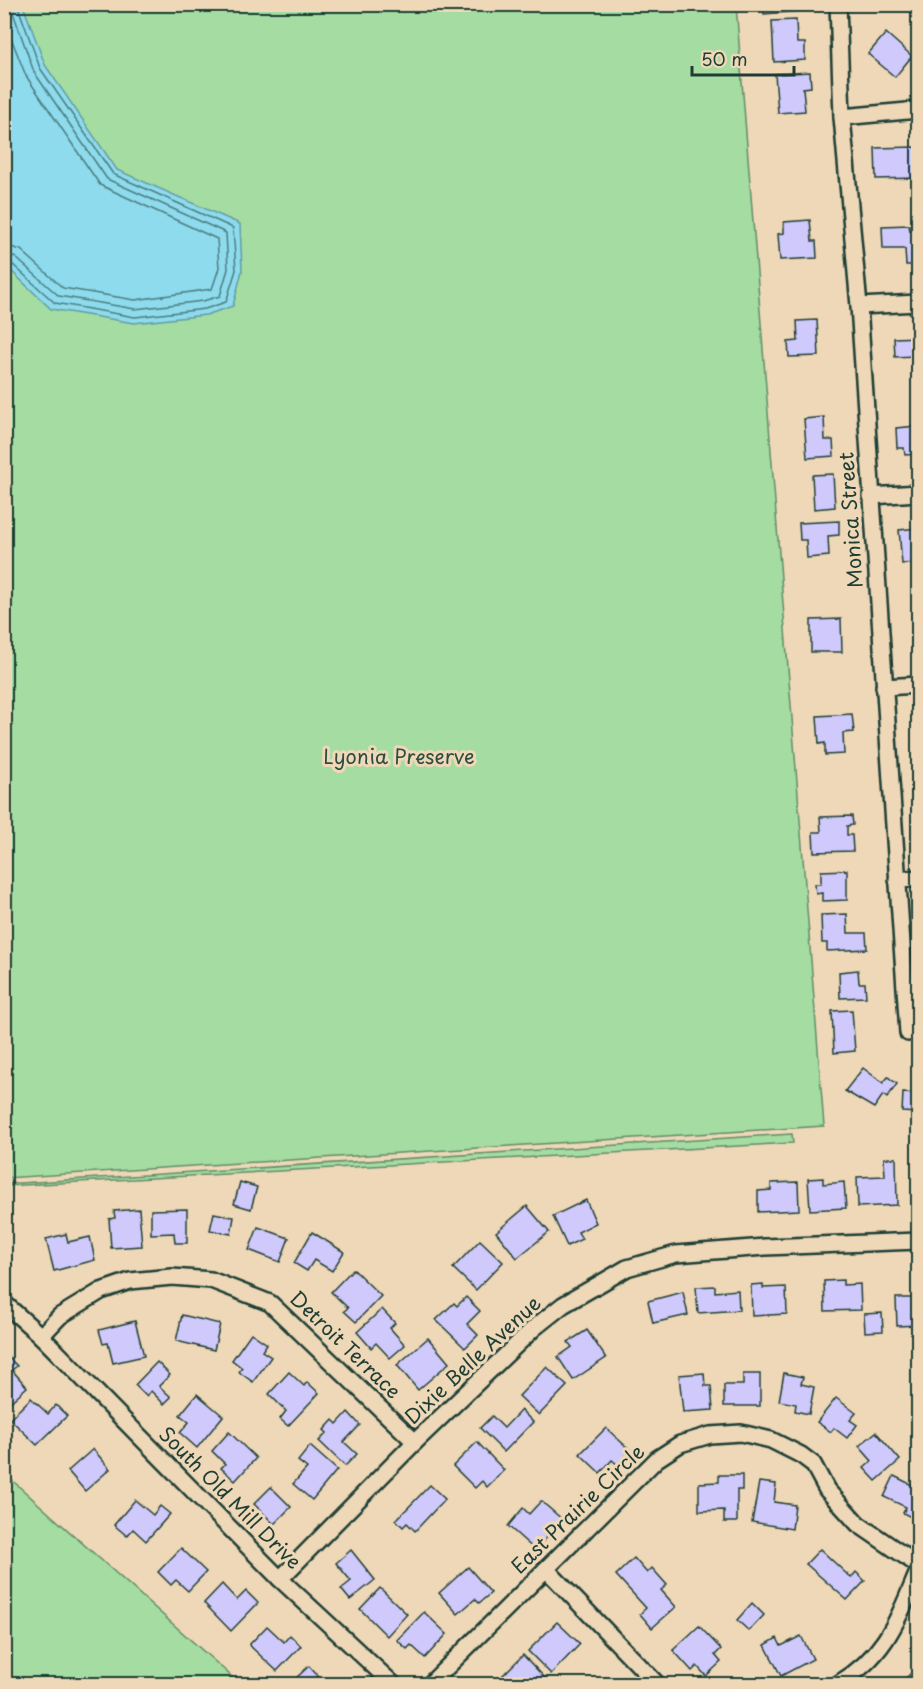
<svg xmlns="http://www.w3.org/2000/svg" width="923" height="1689" font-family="'Playpen Sans',sans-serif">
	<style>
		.green { fill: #a4dca1; stroke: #628c6a; stroke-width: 1.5 }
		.water { fill: #8edbee; stroke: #629ca4; stroke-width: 1.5 }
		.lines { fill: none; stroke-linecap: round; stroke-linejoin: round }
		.shore { stroke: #4b7c7e; stroke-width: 1.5 }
		.building { fill: #d0c9fc; stroke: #1f3d34; stroke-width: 1.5 }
		.minor-casing { stroke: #1f3d34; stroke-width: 20 }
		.minor { stroke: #eed8b7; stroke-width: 15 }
		.labels { text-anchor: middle; stroke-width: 6; stroke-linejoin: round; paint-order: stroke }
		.street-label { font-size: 20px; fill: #1f3d34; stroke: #eed8b7 }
		.park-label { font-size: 20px; fill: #2c4d3f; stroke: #eed8b7 }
	</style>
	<rect width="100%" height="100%" fill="#eed8b7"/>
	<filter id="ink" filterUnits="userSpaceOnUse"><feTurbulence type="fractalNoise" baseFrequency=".0167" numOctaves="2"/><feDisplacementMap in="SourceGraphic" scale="12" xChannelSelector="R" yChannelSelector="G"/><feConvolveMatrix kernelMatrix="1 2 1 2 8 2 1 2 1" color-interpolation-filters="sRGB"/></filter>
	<g filter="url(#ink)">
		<g class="green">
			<polygon points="5,5 736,5 824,1126 5,1178"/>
			<polygon points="792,1134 793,1143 5,1186 5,1184"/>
			<polygon points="5,1474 240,1684 5,1684"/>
		</g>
		<polygon class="water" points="5,4 23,5 45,65 117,170 240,224 242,271 233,306 206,315 134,323 51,309 5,265"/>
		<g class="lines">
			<g class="shore">
				<polyline points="4,20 26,76 100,185 217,239 219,268 212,289 135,300 63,288 21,250 4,245"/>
				<polyline points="4,254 15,257 59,296 135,309 203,301 220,296 228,269 226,233 107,179 34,72 10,4"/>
				<polyline points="4,261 11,263 55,303 135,317 205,309 226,302 236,270 233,228 113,174 40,68 17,4"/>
			</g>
		</g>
		<g class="building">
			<polygon points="763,4 803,4 803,11 764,14"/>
			<polygon points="796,20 797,43 805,43 805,60 774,62 772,21"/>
			<polygon points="886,33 912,56 895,77 868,54"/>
			<polygon points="810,72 811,87 803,88 805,111 778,113 775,74"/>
			<polygon points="916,147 917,178 876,179 875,148"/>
			<polygon points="810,220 812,241 816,241 817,258 780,260 778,234 784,233 784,222"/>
			<polygon points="909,225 910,231 918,231 918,265 906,265 905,249 883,249 882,226"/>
			<polygon points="817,320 819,356 789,357 788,342 798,341 797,321"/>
			<polygon points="918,337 918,370 914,370 914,356 895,357 894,338"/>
			<polygon points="824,417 825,440 833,440 834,456 807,458 804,419"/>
			<polygon points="916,417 918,417 918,454 905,455 904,448 897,448 896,428 917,426"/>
			<polygon points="833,474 835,507 814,509 812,475"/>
			<polygon points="839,521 839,535 828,536 829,556 807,558 806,540 800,540 799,523"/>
			<polygon points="918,528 918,563 902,564 899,530"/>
			<polygon points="915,601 918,601 918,647 916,647"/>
			<polygon points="841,619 842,652 811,652 811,620"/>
			<polygon points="852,714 854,732 843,733 844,754 825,755 825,743 819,744 817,716"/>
			<polygon points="852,816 853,825 847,826 847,835 852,835 853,851 814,852 813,832 821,832 820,817"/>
			<polygon points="847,870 847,900 822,901 822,893 816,894 815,884 821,884 821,871"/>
			<polygon points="847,914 848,933 866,933 867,949 827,951 827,943 822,943 821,915"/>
			<polygon points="858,970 859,983 865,983 866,997 840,998 839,972"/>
			<polygon points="852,1010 855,1051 834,1053 832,1011"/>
			<polygon points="863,1068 883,1083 888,1077 897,1084 887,1098 883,1095 874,1108 845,1091"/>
			<polygon points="903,1093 918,1094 918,1113 902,1112"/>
			<polygon points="884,1158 896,1158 897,1205 858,1207 857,1177 885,1176"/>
			<polygon points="823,1178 823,1184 844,1182 846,1208 810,1210 808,1179"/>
			<polygon points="240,1182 257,1187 251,1209 234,1204"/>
			<polygon points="798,1182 799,1210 758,1212 758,1191 771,1190 771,1183"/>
			<polygon points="586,1200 596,1223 578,1232 582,1239 567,1246 553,1216"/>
			<polygon points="527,1206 549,1232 517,1258 496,1232"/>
			<polygon points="139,1209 142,1246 111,1248 109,1219 115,1218 114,1211"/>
			<polygon points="187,1209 187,1243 175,1243 174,1233 151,1234 151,1210"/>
			<polygon points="214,1213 234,1217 231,1234 210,1230"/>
			<polygon points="258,1227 289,1238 280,1262 249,1250"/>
			<polygon points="312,1232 344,1252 332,1271 314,1260 307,1271 294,1263"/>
			<polygon points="66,1234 68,1242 90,1237 95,1260 54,1271 46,1239"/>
			<polygon points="480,1240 503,1262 476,1290 453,1268"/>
			<polygon points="353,1269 381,1296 356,1322 344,1311 348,1308 331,1292"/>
			<polygon points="843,1280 843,1285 860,1284 861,1310 825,1311 824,1281"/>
			<polygon points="763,1284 763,1288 786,1287 787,1314 752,1316 751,1285"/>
			<polygon points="715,1286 715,1292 738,1290 739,1310 698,1313 696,1287"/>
			<polygon points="915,1289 918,1289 918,1325 897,1326 896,1298 915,1298"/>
			<polygon points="683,1292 688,1315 653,1323 648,1301"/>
			<polygon points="466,1297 480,1311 467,1324 478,1335 465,1348 436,1320 454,1303 457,1306"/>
			<polygon points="382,1309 395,1323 390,1328 405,1345 390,1358 376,1343 371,1348 357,1332"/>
			<polygon points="882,1313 883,1331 865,1332 864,1314"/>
			<polygon points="182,1315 220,1324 214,1350 176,1341"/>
			<polygon points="135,1321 144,1356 113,1363 108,1343 103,1344 99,1330"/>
			<polygon points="587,1330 606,1358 573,1380 558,1357 572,1347 568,1342"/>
			<polygon points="251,1333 267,1344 262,1351 271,1357 253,1382 239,1372 242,1368 232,1360"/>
			<polygon points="428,1338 449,1363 418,1390 397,1365"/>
			<polygon points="6,1355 17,1366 12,1370 27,1387 6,1406"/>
			<polygon points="157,1362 170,1375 159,1386 171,1397 164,1404 151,1391 146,1396 135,1385"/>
			<polygon points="547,1367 567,1386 539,1415 519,1396"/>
			<polygon points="289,1372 304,1386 307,1382 319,1393 288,1426 280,1419 286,1411 269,1394"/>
			<polygon points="704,1373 705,1386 711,1386 713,1410 683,1412 679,1375"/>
			<polygon points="784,1373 803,1377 801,1384 814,1387 809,1414 795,1411 796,1404 779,1401"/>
			<polygon points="743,1374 760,1374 760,1406 724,1406 724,1385 743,1385"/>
			<polygon points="197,1394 223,1416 197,1448 180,1433 189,1422 180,1415"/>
			<polygon points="31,1398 48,1414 56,1405 67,1416 37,1445 10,1419"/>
			<polygon points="836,1398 856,1413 850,1420 857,1425 847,1438 834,1428 831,1432 817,1422"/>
			<polygon points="521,1410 533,1422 504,1452 480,1428 492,1416 504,1428"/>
			<polygon points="348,1412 360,1425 344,1442 357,1454 345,1466 319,1441 327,1433 324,1430 333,1420 337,1424"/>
			<polygon points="606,1428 631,1451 618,1465 612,1460 600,1473 580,1454"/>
			<polygon points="229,1432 256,1458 235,1481 221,1468 225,1464 212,1451"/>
			<polygon points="876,1432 900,1460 876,1481 864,1468 872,1461 859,1446"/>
			<polygon points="477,1442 504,1470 487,1487 482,1481 475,1488 453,1466"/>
			<polygon points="310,1446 337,1470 312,1500 293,1484 307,1468 298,1461"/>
			<polygon points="93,1449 110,1469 85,1491 68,1471"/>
			<polygon points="719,1475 742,1475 742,1490 737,1490 737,1522 724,1522 724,1510 699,1511 699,1483 719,1482"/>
			<polygon points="894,1476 912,1485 916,1478 918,1479 917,1520 903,1513 906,1507 884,1497"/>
			<polygon points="759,1482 776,1484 774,1502 795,1505 792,1529 752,1522"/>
			<polygon points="430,1485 445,1499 415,1531 407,1523 403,1527 396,1520"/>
			<polygon points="271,1487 291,1507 274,1524 254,1504"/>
			<polygon points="135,1500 153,1515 160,1506 170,1514 146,1541 133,1529 127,1536 114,1525"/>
			<polygon points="541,1501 563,1520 535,1550 508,1526 523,1508 529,1514"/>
			<polygon points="181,1548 206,1572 188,1591 176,1580 171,1585 158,1572"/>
			<polygon points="820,1549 851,1578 856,1572 865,1581 847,1600 806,1564"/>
			<polygon points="351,1550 375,1580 350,1600 341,1589 351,1581 336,1563"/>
			<polygon points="634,1558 647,1573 652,1568 667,1585 661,1590 676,1607 652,1628 640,1614 646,1608 616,1575"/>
			<polygon points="468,1567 491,1593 479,1603 475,1599 458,1614 439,1593"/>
			<polygon points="222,1584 237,1600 246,1591 258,1603 231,1631 204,1603"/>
			<polygon points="380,1588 407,1614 387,1636 360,1609"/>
			<polygon points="752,1603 764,1615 749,1631 737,1620"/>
			<polygon points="424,1612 447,1634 425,1658 411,1645 407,1649 397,1640"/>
			<polygon points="557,1622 580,1644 551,1674 528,1651"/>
			<polygon points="267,1626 284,1642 290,1635 301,1646 277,1671 249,1645"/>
			<polygon points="699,1626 721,1649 715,1655 721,1662 706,1676 697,1666 692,1671 673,1650"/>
			<polygon points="801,1636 813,1659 781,1676 765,1645 777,1638 781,1646"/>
			<polygon points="523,1655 545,1678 538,1684 494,1684"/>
			<polygon points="309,1666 325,1684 300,1684 295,1679"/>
			<polygon points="914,1670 918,1675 918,1684 900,1684"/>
		</g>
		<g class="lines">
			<g class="minor-casing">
				<g id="minor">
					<polyline points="838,4 842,117 859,306 908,1033"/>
					<polyline points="842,117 918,110"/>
					<polyline points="859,306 918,303"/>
					<polyline points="871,496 918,493"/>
					<polyline points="884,687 918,685"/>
					<polyline points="897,880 918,878"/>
					<polyline points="4,1303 41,1336 280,1579 393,1684"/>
					<polyline points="41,1336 60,1316 101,1291 130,1281 172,1277 211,1280 270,1303 415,1442"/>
					<polyline points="546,1569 657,1684"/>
					<polyline points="280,1579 415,1442 534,1328 563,1305 627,1268 676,1254 765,1247 918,1241"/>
					<polyline points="430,1684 657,1459 680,1444 710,1435 741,1433 771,1440 801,1455 813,1464 827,1490 858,1524 918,1565"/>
					<path d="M838,1684c48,-29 59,-63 80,-112"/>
				</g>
			</g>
			<use href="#minor" class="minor"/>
		</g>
	</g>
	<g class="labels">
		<g class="street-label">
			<text transform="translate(851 520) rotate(-94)" y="7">Monica Street</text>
			<text transform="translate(345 1345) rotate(44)" y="7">Detroit Terrace</text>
			<text transform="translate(473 1360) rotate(-43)" y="7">Dixie Belle Avenue</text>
			<text transform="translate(230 1498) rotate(45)" y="7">South Old Mill Drive</text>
			<text transform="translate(578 1509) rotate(-44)" y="7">East Prairie Circle</text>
		</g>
		<g class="park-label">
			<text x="399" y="764">Lyonia Preserve</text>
		</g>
	</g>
	<rect width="923" height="1689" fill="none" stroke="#eed8b7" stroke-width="24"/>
	<rect x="12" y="12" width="899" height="1665" fill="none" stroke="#1f3d34" stroke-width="2" filter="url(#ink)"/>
	<path d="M692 66v9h102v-9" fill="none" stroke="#1f3d34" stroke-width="3"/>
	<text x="701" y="66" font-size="18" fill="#1f3d34" stroke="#eed8b7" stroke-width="4.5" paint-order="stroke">50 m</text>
</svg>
